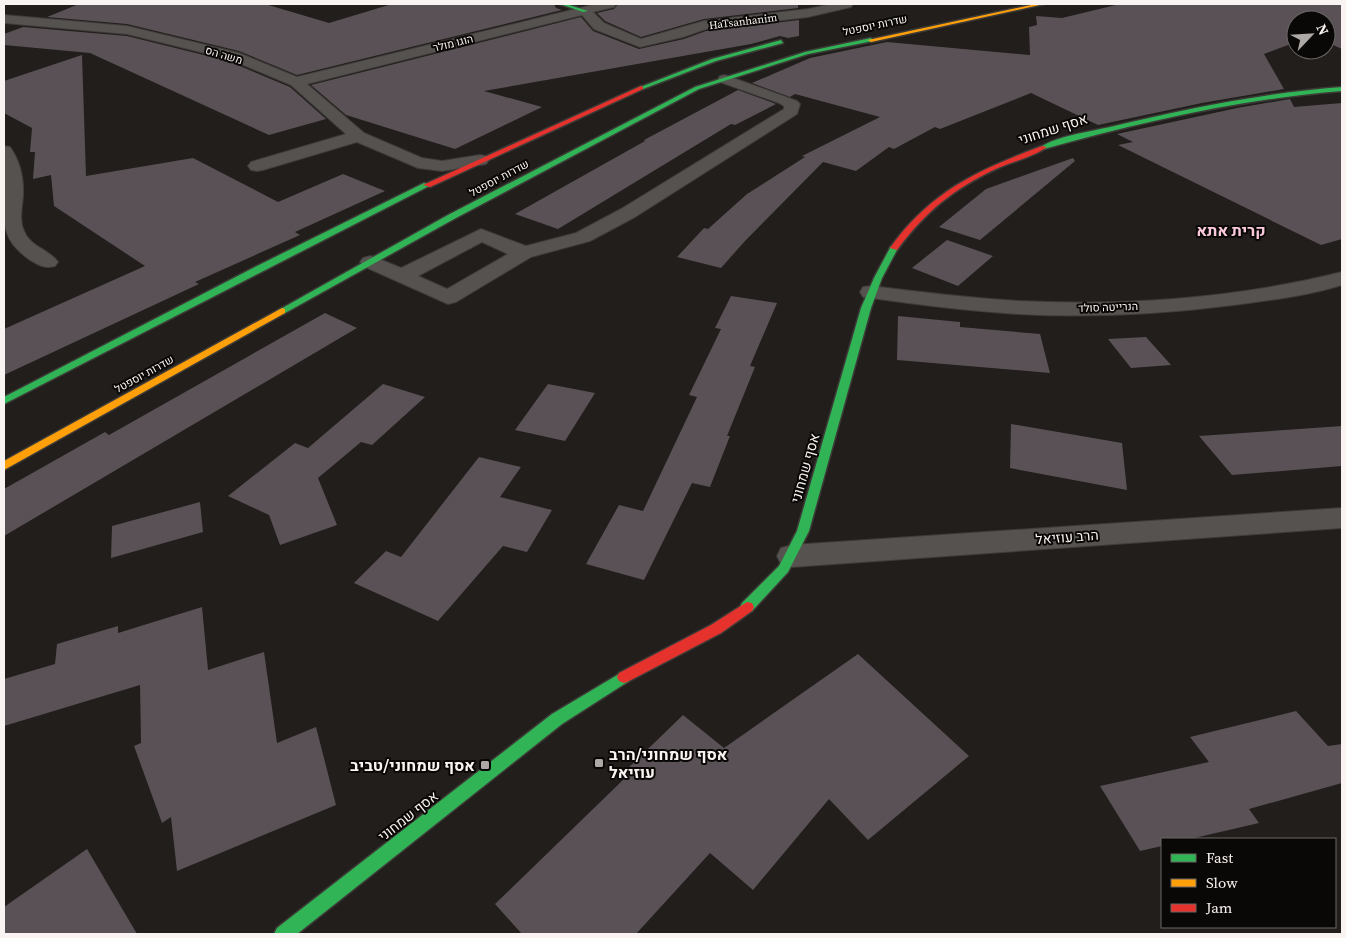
<svg xmlns="http://www.w3.org/2000/svg" width="1346" height="938" font-family="'Source Serif 4',Heebo,serif">
	<style>
		.building { fill: #595156 }
		.lines { fill: none; stroke-linecap: round; stroke-linejoin: round }
		.street-casing { stroke: #3d3b38; stroke-width: 2 }
		.fast-casing { stroke: #3d3b38; stroke-width: 3 }
		.slow-casing { stroke: #3d3b38; stroke-width: 3 }
		.jam-casing { stroke: #3d3b38; stroke-width: 3 }
		.street { fill: #555250; fill-rule: evenodd }
		.fast { fill: #30b455; fill-rule: evenodd }
		.slow { fill: #ff9f0a; fill-rule: evenodd }
		.jam { fill: #e5322d; fill-rule: evenodd }
		.poi-dot { fill: #ada9a6; stroke: #0a0806; stroke-width: 2 }
		.labels { text-anchor: middle; stroke-width: 4; stroke-linejoin: round; paint-order: stroke }
		.far-street-label { font-size: 11px; fill: #f9f4f1; stroke: #0a0806 }
		.street-label { font-size: 14px; fill: #f9f4f1; stroke: #0a0806 }
		.far-district-label { font-size: 16px; font-weight: bold; fill: #fac9dc; stroke: #0a0806 }
		.near-poi-label { font-size: 16px; font-weight: bold; fill: #f9f4f1; stroke: #0a0806; text-anchor: start }
	</style>
	<rect width="100%" height="100%" fill="#211e1b"/>
	<g class="building">
		<polygon points="79,4 265,4 329,23 392,4 554,4 556,8 562,10 297,75 239,51 127,24 47,17"/>
		<polygon points="618,4 798,4 798,8 704,19 641,37 605,21 597,13 614,9"/>
		<polygon points="1120,4 1342,4 1342,49 1326,42 1326,20 1296,20 1296,42 1264,54 1284,89 1202,103 1098,125 1031,93 940,129 935,127 894,149 889,147 856,171 823,162 745,241 721,268 677,257 704,228 708,229 747,194 805,157 802,156 880,117 795,94 790,97 752,83 810,58 887,42 1030,55 1029,27 1037,25 1036,16 1062,18"/>
		<polygon points="581,17 593,31 639,49 684,39 706,31 799,20 799,36 788,38 780,36 751,44 484,91 542,107 455,149 346,115 311,85"/>
		<polygon points="23,27 127,36 228,61 290,87 326,119 269,135 90,53 4,45 4,34"/>
		<polygon points="82,55 86,176 193,158 278,202 343,174 385,191 295,232 300,235 195,282 199,284 4,375 4,329 145,266 54,206 51,175 33,179 35,152 30,152 32,128 4,113 4,81"/>
		<polygon points="738,90 776,104 735,125 731,124 558,229 515,214 645,141 644,140"/>
		<polygon points="1290,99 1294,107 1342,103 1342,239 1321,245 1118,145 1133,142 1117,134 1237,108"/>
		<polygon points="1073,158 1075,161 980,240 939,227 986,189"/>
		<polygon points="947,240 993,256 958,286 912,268"/>
		<polygon points="731,296 777,303 750,366 755,367 727,436 730,436 710,487 692,483 644,580 586,564 619,505 643,511 697,397 689,395 721,329 715,328"/>
		<polygon points="325,313 357,328 4,536 4,489 105,432 109,435"/>
		<polygon points="898,316 960,322 960,327 1040,334 1050,373 897,360"/>
		<polygon points="1146,337 1171,365 1131,368 1108,339"/>
		<polygon points="383,384 425,397 372,445 361,442 318,478 337,525 280,545 269,515 228,496 295,443 308,448"/>
		<polygon points="548,384 595,393 565,441 515,430"/>
		<polygon points="1011,424 1122,443 1127,490 1010,468"/>
		<polygon points="1342,426 1342,466 1232,475 1199,436"/>
		<polygon points="479,457 521,467 500,497 552,510 527,552 503,546 438,621 354,583 386,551 401,557"/>
		<polygon points="200,502 203,532 111,558 112,526"/>
		<polygon points="202,607 208,670 264,652 277,743 316,727 336,805 177,871 171,817 162,823 134,746 141,743 140,685 4,726 4,679 55,664 57,644 118,626 118,633"/>
		<polygon points="858,654 969,756 868,840 829,799 753,890 710,853 636,934 522,934 495,904 625,778 621,775 683,715 724,748"/>
		<polygon points="1296,711 1328,746 1342,744 1342,783 1249,809 1259,823 1190,839 1162,839 1162,846 1140,851 1100,786 1209,762 1190,737"/>
		<polygon points="87,849 137,934 4,934 4,907"/>
	</g>
	<g class="lines">
		<g class="street-casing">
			<g id="street">
				<polygon points="596,4 616,4 614,7 593,12 604,23 641,39 704,21 808,9 832,4 853,4 851,7 808,17 706,29 683,37 640,47 594,29 582,15 307,84 364,133 422,158 442,161 480,155 486,156 489,160 486,164 480,165 442,171 418,168 357,142 263,170 257,171 251,170 248,166 251,162 346,134 291,85 229,59 127,34 4,23 4,15 127,26 239,53 297,77"/>
				<path d="M725,75l72,26 3,3 -3,10 -162,103 -45,24 -59,16 -75,45 -8,2 -85,-38 -3,-4 3,-4 7,-2 7,2 24,10 80,-39 45,17 50,-13 45,-24 163,-100v-3l-5,-3 -59,-21 -2,-3 2,-3zM482,242l26,12 -61,35 -29,-13z"/>
				<path d="M4,146l6,1c10,14 14,32 13,49 -1,12 -4,24 1,35 6,16 25,18 34,31l-3,4c-11,3 -16,-1 -25,-6 -30,-21 -26,-37 -25,-71 0,-14 -2,-29 -1,-43z"/>
				<path d="M1342,272v13c-35,11 -72,15 -108,20 -71,9 -144,13 -216,9 -49,-3 -98,-9 -147,-16l-8,-1 -3,-5 3,-5 8,-1c49,6 98,12 147,15 108,5 220,-3 324,-29z"/>
				<polygon points="1342,508 1342,528 792,567 781,564 777,556 781,548 792,545"/>
			</g>
		</g>
		<g class="fast-casing">
			<g id="fast">
				<polygon points="560,4 566,4 588,11 583,12"/>
				<polygon points="871,38 873,41 808,54 699,89 454,219 285,313 282,314 277,311 448,215 695,87 805,52"/>
				<polygon points="781,40 783,43 716,61 643,89 638,88 712,59"/>
				<path d="M1342,87v4c-101,8 -200,31 -298,58l-3,-2c13,-10 51,-16 69,-20 76,-18 153,-34 232,-40z"/>
				<polygon points="424,183 431,185 4,404 4,397 259,265"/>
				<polygon points="891,246 898,248 882,278 871,308 809,531 788,572 752,611 747,612 742,611 740,607 742,603 779,566 797,531 861,308 874,278"/>
				<polygon points="624,671 629,673 631,677 629,681 562,724 297,934 274,934 277,928 552,714"/>
			</g>
		</g>
		<g class="slow-casing">
			<g id="slow">
				<polygon points="1036,4 1044,4 871,42 868,40"/>
				<polygon points="282,308 285,309 285,313 4,470 4,461"/>
			</g>
		</g>
		<g class="jam-casing">
			<g id="jam">
				<polygon points="641,86 643,87 643,89 430,187 423,185"/>
				<path d="M1042,146l5,1c-12,9 -35,15 -49,21 -44,20 -73,44 -101,82l-7,-2c41,-57 88,-78 152,-102z"/>
				<polygon points="747,602 752,603 754,607 752,611 721,633 629,681 624,683 619,681 617,677 619,673 711,625"/>
			</g>
		</g>
		<use href="#street" class="street"/>
		<use href="#fast" class="fast"/>
		<use href="#slow" class="slow"/>
		<use href="#jam" class="jam"/>
	</g>
	<g class="poi-dot">
		<rect x="594" y="758" width="10" height="10" rx="2.5"/>
		<rect x="480" y="760" width="10" height="10" rx="2.5"/>
	</g>
	<g class="labels">
		<g class="far-street-label">
			<text transform="translate(743 21) rotate(-7)" y="4">HaTsanhanim</text>
			<text transform="translate(875 25) rotate(-12)" y="4">שדרות יוספטל</text>
			<text transform="translate(453 43) rotate(-14)" y="4">הוגו מולר</text>
			<text transform="translate(224 55) rotate(17)" y="4">משה הס</text>
			<text transform="translate(499 178) rotate(-28)" y="4">שדרות יוספטל</text>
			<text transform="translate(1108 307) rotate(-2)" y="4">הנרייטה סולד</text>
			<text transform="translate(144 374) rotate(-29)" y="4">שדרות יוספטל</text>
		</g>
		<g class="street-label">
			<text transform="translate(1053 129) rotate(-18)" y="5">אסף שמחוני</text>
			<text transform="translate(805 468) rotate(-74)" y="5">אסף שמחוני</text>
			<text transform="translate(1067 537) rotate(-4)" y="5">הרב עוזיאל</text>
			<text transform="translate(408 816) rotate(-38)" y="5">אסף שמחוני</text>
		</g>
		<g class="far-district-label">
			<text x="1231" y="236">קרית אתא</text>
		</g>
		<g class="near-poi-label">
			<text x="609" y="760">אסף שמחוני/הרב<tspan x="609" dy="18">עוזיאל</tspan></text>
			<text x="475" y="771" text-anchor="end">אסף שמחוני/טביב</text>
		</g>
	</g>
	<rect width="1346" height="938" fill="none" stroke="#f9f4f1" stroke-width="10"/>
	<rect x="1161" y="838" width="175" height="90" fill="#0a0806" stroke="#6a6664"/>
	<rect x="1171" y="854" width="25" height="8" fill="#30b455" stroke="#6a6664"/>
	<text x="1206" y="863" font-size="15" fill="#f9f4f1">Fast</text>
	<rect x="1171" y="879" width="25" height="8" fill="#ff9f0a" stroke="#6a6664"/>
	<text x="1206" y="888" font-size="15" fill="#f9f4f1">Slow</text>
	<rect x="1171" y="904" width="25" height="8" fill="#e5322d" stroke="#6a6664"/>
	<text x="1206" y="913" font-size="15" fill="#f9f4f1">Jam</text>
	<g transform="translate(1311 35) rotate(65)"><circle r="24" fill="#0a0806" stroke="#6a6664"/>
	<path d="M0-4L9 19L0 12L-9 19Z" fill="#ada9a6"/>
	<text y="-8" font-size="14" font-weight="bold" text-anchor="middle" fill="#f9f4f1">N</text>
	</g>
</svg>
